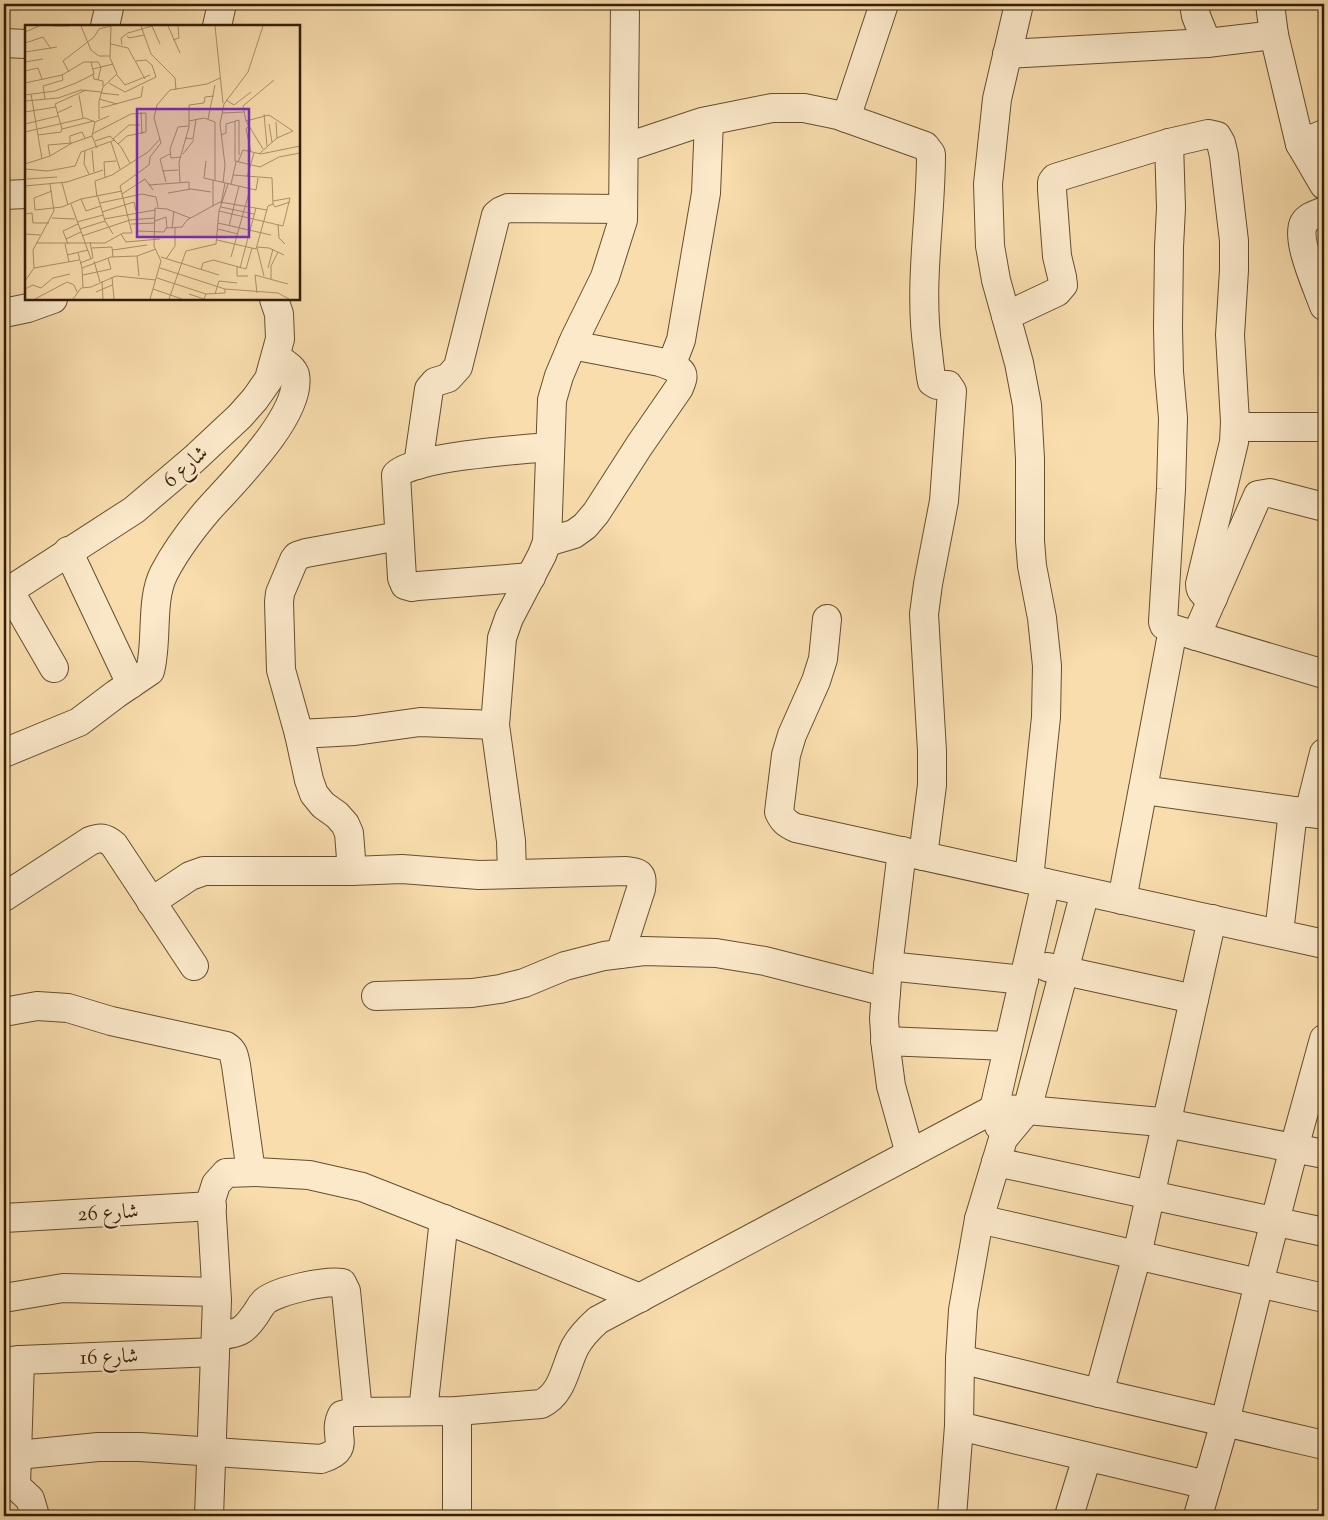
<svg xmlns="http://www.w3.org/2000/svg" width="1328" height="1520" font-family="'Sorts Mill Goudy',Amiri,serif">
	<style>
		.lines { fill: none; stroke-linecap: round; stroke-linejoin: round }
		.minor-casing { stroke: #644e2e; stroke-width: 30 }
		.minor { stroke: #fbe9ca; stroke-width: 28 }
		.labels { text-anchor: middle; stroke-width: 4.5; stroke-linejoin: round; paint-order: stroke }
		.street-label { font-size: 21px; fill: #331e04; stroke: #fbe9ca }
		.inset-road { fill: none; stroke: #aa9169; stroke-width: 1 }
		.view { fill: #7b2cbf; fill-opacity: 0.15; stroke: #7b2cbf; stroke-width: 2.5 }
		.inset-edge { fill: none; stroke: #331e04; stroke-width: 2.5 }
	</style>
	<rect width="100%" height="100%" fill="#f9ddad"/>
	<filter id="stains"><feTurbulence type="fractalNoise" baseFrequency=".004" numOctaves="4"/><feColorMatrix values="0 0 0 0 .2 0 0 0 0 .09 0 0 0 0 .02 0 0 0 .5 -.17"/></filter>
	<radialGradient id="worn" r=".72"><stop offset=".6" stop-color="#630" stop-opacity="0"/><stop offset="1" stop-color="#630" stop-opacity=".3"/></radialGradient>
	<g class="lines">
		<g class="minor-casing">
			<g id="minor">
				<polyline points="1019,4 997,99 988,184 990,246 996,280 1019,363 1027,405 1030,459 1030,541 1032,566 1042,618 1047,666 1046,717 1029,879"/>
				<polyline points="1194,4 1196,16 1207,43"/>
				<polyline points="1270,4 1274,35 1300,144 1324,185"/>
				<polyline points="105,26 110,4"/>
				<polyline points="217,26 222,4"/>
				<polyline points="4,43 26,44"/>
				<polyline points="1007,54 1207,43 1274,35"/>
				<polyline points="846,118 884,4"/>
				<polyline points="1169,143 1171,208 1169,247 1168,328 1169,372 1173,418 1171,489 1163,622 1164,625 1173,629 1324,674"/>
				<polyline points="1300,144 1324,134"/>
				<path d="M624,148l78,-26 70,-14h32l34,7 87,31 6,8c0,66 -13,132 -3,198 1,10 2,21 4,30l5,3h11l4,6 -8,110 -16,83 -4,30 8,137v34l-9,71"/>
				<polyline points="4,195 26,194"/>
				<path d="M1324,211c-6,3 -16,5 -20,12 -9,16 14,66 20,83"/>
				<polyline points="4,313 28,308 53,299"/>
				<path d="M1006,316l51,-24 6,-7 -1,-8 -5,-21 -5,-66v-8l3,-4 114,-35 39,-9 9,2 4,7 3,13 10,85v29l-4,65 5,87 -1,20 -34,142c0,9 6,11 13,14"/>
				<polyline points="572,345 660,362 671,366 681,340 706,193 709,121"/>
				<polyline points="1235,427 1324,427"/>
				<polyline points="418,465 429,389 435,382 448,378 458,367 496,215 501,211 508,208 623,209"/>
				<path d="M547,542l27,-8 11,-8 11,-13 43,-67 40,-58c6,-14 5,-16 -8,-22"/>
				<polyline points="68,551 131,684"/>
				<path d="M531,577l-113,9 -6,1 -7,-2 -3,-7 -6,-103c15,-18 128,-26 154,-28"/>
				<polyline points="9,590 54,668"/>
				<polyline points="4,594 134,510 194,459 240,416 255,399 269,379 280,339 279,314 274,299"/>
				<path d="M827,619l-4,40 -7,22 -24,54 -6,20 -7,57c4,9 8,12 17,16l528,116"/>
				<polyline points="1196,636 1258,495 1270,493 1324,507"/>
				<polyline points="299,734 355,731 420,722 495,725"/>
				<path d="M4,753l75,-31 37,-28 34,-23c8,-30 0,-71 14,-98 12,-23 27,-43 44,-63 24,-27 95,-96 87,-135 -2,-8 -13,-13 -19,-18"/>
				<polyline points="1143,790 1324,815"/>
				<polyline points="1309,813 1324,753"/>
				<polyline points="902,851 888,966 884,1018 886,1048 891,1086 910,1154"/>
				<polyline points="352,871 349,833 345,824 337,815 323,805 314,794 309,780 299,734 281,670 279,602 280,593 294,560 297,556 306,553 399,536"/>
				<polyline points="512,874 511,841 495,725 502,638 509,618 542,555 547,542 552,400 559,376 575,338 605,277 623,220 625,4"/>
				<path d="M4,897l86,-56c10,-4 15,-4 24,4l80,121"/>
				<polyline points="1122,900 1173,629"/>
				<path d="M151,902l39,-26 14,-5h148l50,-2 77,6 147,-4c14,2 17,2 15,18l-21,65"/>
				<polyline points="1279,933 1293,811"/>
				<polyline points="888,966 1024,980"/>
				<polyline points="1047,967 1194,999"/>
				<polyline points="376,996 472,993 500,989 524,983 565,966 604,956 644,951 716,953 765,961 886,992"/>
				<path d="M4,1012l33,-6 31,2 43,13 115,25c8,5 8,10 10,19l15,107"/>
				<polyline points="885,1041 1008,1046"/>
				<polyline points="999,1126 994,1109 1046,883"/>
				<polyline points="996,1162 1324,1232"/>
				<polyline points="4,1218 212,1206"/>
				<polyline points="979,1219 1324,1298"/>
				<polyline points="4,1298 63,1288 216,1292"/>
				<path d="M216,1336c21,-3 26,-2 39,-21 3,-4 5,-9 9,-13 11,-11 62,-22 78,-19l4,8 12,121"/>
				<polyline points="960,1359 1099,1393 1324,1445"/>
				<polyline points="4,1362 20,1360 215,1352"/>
				<polyline points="1099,1393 1137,1255 1212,919"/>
				<polyline points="423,1411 444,1219"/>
				<polyline points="457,1411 457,1516"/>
				<polyline points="959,1426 1207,1485"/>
				<path d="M18,1455l80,-8h42l181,12c33,-10 10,-23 21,-44l11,-3 104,-1 84,-7c22,-10 24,-37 34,-57 6,-11 14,-19 23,-27l396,-211 33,1 134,12 163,32"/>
				<polyline points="4,1478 16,1486 30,1499 35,1516"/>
				<polyline points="16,1486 20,1360"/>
				<polyline points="209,1516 217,1300 211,1200 216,1184 226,1173 256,1172 309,1175 362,1187 497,1240 640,1298"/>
				<polyline points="952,1516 959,1426 960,1359 963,1310 979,1219 1003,1139 1027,1110 1085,892"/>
				<polyline points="1069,1516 1087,1457"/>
				<polyline points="1198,1516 1225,1422 1259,1283 1294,1148 1324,1039"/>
			</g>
		</g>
		<use href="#minor" class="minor"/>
	</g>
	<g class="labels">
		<g class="street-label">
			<text transform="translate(185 466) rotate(-41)" y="7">شارع 6</text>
			<text transform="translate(108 1212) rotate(-3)" y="7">شارع 26</text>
			<text transform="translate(109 1356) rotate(-2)" y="7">شارع 16</text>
		</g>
	</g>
	<g transform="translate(25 25)">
		<rect width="275" height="275" fill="#f9ddad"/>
		<path class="inset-road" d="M28,1h16M56,1l10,24 8,6h11M116,1l10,28 24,24 1,12M127,1l8,18M143,1l12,27M190,1l8,77M0,7l14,-6M102,11l2,2 15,-3M148,15l6,-2 -1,-12M0,18l18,-6 8,12M86,19l17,4 17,31M97,20l-1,-7 7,-5 24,-7M0,27l32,-5M0,37l18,-3M68,44l8,-2 -3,13M0,46l13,-3 4,11M44,47l-6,-11 31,-24 5,-8 12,-3M68,49l1,5 9,2v5M92,50l8,10 25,-10M0,58l37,-8 22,-13h14l3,5 12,-3M84,58l16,9 31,-15 -4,-12 -6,-5 -10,1M61,65l-31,14 7,25 32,-8M76,68l18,2M6,69l11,65M0,70l30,-4 21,-8 18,-9 -3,-12M54,70l4,23M20,74l-2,-13 20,-6 -1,-5M74,74l18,5M201,75l8,5 17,-13M0,76l33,-3 23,-8 20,2M76,83l40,-11 2,-11M0,87l31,-5M116,87l1,22M32,88l15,-7M197,88l22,-1M239,89l3,32M74,94v-18l4,-14 14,-13 -7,-16 1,-32M183,94l7,-34M164,96l15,-3 11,4v59M210,96v40l25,6 19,-10 21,-4M221,96l23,-6 24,16 -16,7 -18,16M70,97l-3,14 5,12M251,97l1,16M0,99l33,-8M244,99l3,18M224,101l-3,3 5,23M0,107l60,-14 10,4 14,-6M67,109l39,-20 15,-1v19l-19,4 -9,8M13,110l23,-3 1,-3M196,110l5,-2v-9l13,-4v35M160,113l8,1 3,-20M88,114l16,-14h11M70,116l15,-5 11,11 9,16M86,117l9,27M45,118v-7l12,-4 3,6M238,124l-17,-28 -3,-15 31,-26M67,125l2,22M60,126l-1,13 5,10M158,129l11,-14M25,131l-2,-11 24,-2 20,-7M156,132l-10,1 -1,-9 8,-22 11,-1M181,136l-2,17 52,12 2,-12M213,137l5,-12 18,4 39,-8M0,139l25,-8 22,-13M0,144l23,2 27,-5 6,-14 34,-12M137,146l16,-1M222,152l7,-24M80,153l-1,-16 12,-1M2,154l30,-2M188,155v26M141,157l-6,-23 10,-5M155,157l-1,-20 10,-35v-22l15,-2 1,-6 9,-1M37,158l6,22M198,158l2,-18 -5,-41 4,-20 24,-32 15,-46M206,159l5,-22M124,160l40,-3v7M0,161l42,-4 36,-12M27,166l-18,7 1,12 27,-3 19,-8 5,12 15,-5M143,168l23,-4 20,3M97,169l23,-15 8,11M72,172l-2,-16 17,-6 36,-23 12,-13M73,172l7,24 8,13M56,174l41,-8M75,178l42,-9 14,3 2,10M46,179l20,55M196,179l4,-21M248,179l2,3 15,-5M196,182l33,7M194,186l64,15 7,-28 -17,3M77,187l32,-10 2,9M0,189l7,-1 1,10h16M27,193l23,1M79,194l51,-9M130,196l11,-4 1,11M52,197l26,-7M193,198l53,12M106,199l24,-1M253,200l1,13 6,6M204,201l10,-40M147,203l2,-17M55,204l25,-8M193,204l20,5M113,206l26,1 2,-4 16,-1 5,-7 33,-18 47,8M0,209l15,1M96,209l5,8 34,-3M57,211l48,-16 25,-2M41,214l15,-7M192,215l39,9 12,-43 5,-2 -1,-26 -39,-3M11,218h69l18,-10h9l-12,-47 29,-21 1,-8 11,-14 -7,-25 3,-13 13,-15 37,-6 13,-6M40,219l4,18M43,219l-5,-13 15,-7M232,222l12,1 15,7M67,223l20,-1 1,10M232,223l7,28M88,225l34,-5M53,228l4,15 29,-11 26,-1 19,-7M42,230l21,-5M112,231l2,20M136,232l58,18M206,232l19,-68M141,234l9,-13v-18M69,236l6,21M55,238l13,-5 -3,-16M212,242v9h11M9,243l45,-8M57,243l1,19M135,243l65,21 53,4 11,6M215,243l16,-60M243,243l5,-19M176,245l2,-7 10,-3 33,9 6,-21M58,250l28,-6 -3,-11M87,252l2,22M132,253l49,16 19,-1v-4M246,254v-13l7,-14M0,256l9,-13 -1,-18 21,-39 -4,-27M77,256l1,18M0,264l8,-4 8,3 12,-10 17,-4M128,264l29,10M71,267l16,-7M232,268l-2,-18 33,9M164,269l15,5 2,-5M190,269l4,-13 18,2M10,274l32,-17 7,3 3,7M48,274l8,-11 10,-1 25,-11 40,4M125,274l11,-38 -7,-15 1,-38 12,1 23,9M144,274l17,-48 30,-7 3,-33 9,-27"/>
		<path class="view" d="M112,84h112v128h-112z"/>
		<rect width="275" height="275" class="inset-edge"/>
	</g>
	<rect width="1328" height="1520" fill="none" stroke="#f9ddad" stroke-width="20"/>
	<rect x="5" y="5" width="1318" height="1510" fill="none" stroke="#331e04" stroke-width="2.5"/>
	<rect x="10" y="10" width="1308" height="1500" fill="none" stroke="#331e04"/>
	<rect width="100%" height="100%" filter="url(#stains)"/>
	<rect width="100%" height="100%" fill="url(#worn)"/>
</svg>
